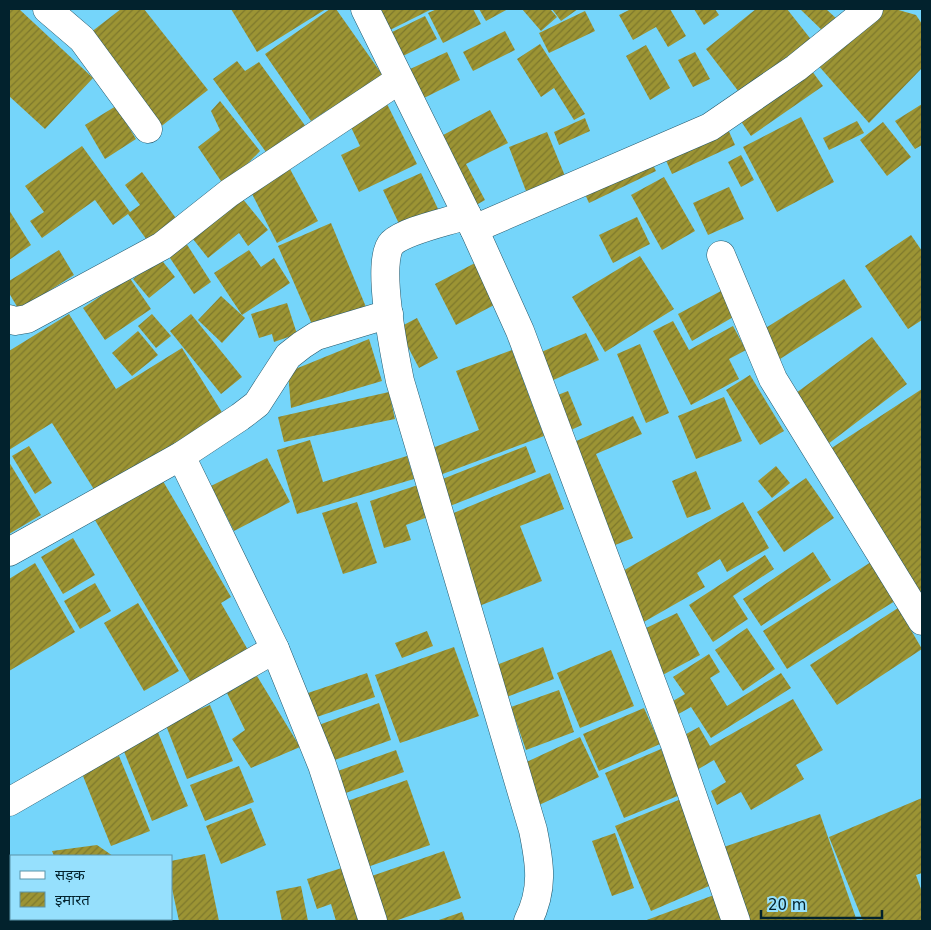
<svg xmlns="http://www.w3.org/2000/svg" width="931" height="930" font-family="'DejaVu Sans','Noto Sans Devanagari',sans-serif">
	<style>
		.building { fill: url(#building-hatch) }
		.lines { fill: none; stroke-linecap: round; stroke-linejoin: round }
		.minor-casing { stroke: #24576a; stroke-width: 29 }
		.minor { stroke: #fff; stroke-width: 28 }
	</style>
	<defs>
		<pattern id="building-hatch" width="6" height="6" patternUnits="userSpaceOnUse" patternTransform="scale(1.25)"><rect width="6" height="6" fill="#9c9434"/><path d="M-1 1l2-2M0 6l6-6M5 7l2-2" fill="none" stroke="#7d782c"/></pattern>
	</defs>
	<rect width="100%" height="100%" fill="#75d5fa"/>
	<g class="building">
		<polygon points="9,9 19,9 93,78 45,129 9,96"/>
		<polygon points="121,9 144,9 208,90 159,128 86,36"/>
		<polygon points="231,9 326,9 257,52"/>
		<polygon points="330,9 336,9 386,80 333,117 328,110 311,121 265,54"/>
		<polygon points="377,9 432,9 386,32"/>
		<polygon points="437,9 473,9 481,24 443,43 428,13"/>
		<polygon points="479,9 508,9 486,21"/>
		<polygon points="522,9 550,9 557,17 541,31"/>
		<polygon points="552,9 578,9 561,21"/>
		<polygon points="631,9 670,9 686,36 668,47 656,27 633,40 619,15"/>
		<polygon points="694,9 715,9 719,15 704,25"/>
		<polygon points="756,9 787,9 813,42 742,96 706,49"/>
		<polygon points="800,9 826,9 838,20 825,33"/>
		<polygon points="876,9 895,9 916,15 922,24 922,68 869,123 817,64"/>
		<polygon points="585,11 595,31 549,53 539,33"/>
		<polygon points="425,16 437,39 399,58 388,34"/>
		<polygon points="505,31 515,50 473,71 463,52"/>
		<polygon points="540,44 585,114 574,120 554,88 541,97 517,59"/>
		<polygon points="646,45 670,88 650,100 626,56"/>
		<polygon points="447,52 460,80 422,99 408,70"/>
		<polygon points="695,52 710,79 693,87 678,60"/>
		<polygon points="237,61 245,71 259,62 309,131 271,159 213,79"/>
		<polygon points="809,67 823,86 751,136 738,117"/>
		<polygon points="385,100 417,164 359,192 341,155 360,146 347,119"/>
		<polygon points="220,101 260,151 225,187 198,147 220,130 211,111"/>
		<polygon points="922,104 922,145 915,149 895,121"/>
		<polygon points="116,106 136,139 105,159 85,125"/>
		<polygon points="490,110 508,143 466,164 485,200 469,209 432,141"/>
		<polygon points="801,117 834,182 777,212 743,147"/>
		<polygon points="585,118 590,131 559,145 554,132"/>
		<polygon points="857,121 864,133 829,150 823,138"/>
		<polygon points="883,122 911,157 887,176 860,140"/>
		<polygon points="727,127 735,145 672,174 664,156"/>
		<polygon points="547,132 565,176 526,191 509,147"/>
		<polygon points="82,146 130,212 140,205 125,185 142,172 181,225 152,247 128,214 113,225 95,200 42,238 30,221 44,212 25,186"/>
		<polygon points="741,155 754,180 741,187 728,162"/>
		<polygon points="651,161 656,171 589,203 584,192"/>
		<polygon points="290,169 318,221 277,243 250,190"/>
		<polygon points="421,173 439,211 401,228 383,190"/>
		<polygon points="664,177 695,231 662,250 631,195"/>
		<polygon points="729,187 744,219 708,235 693,203"/>
		<polygon points="242,198 268,230 248,246 239,233 208,258 189,234"/>
		<polygon points="9,210 31,245 9,260"/>
		<polygon points="637,217 650,244 613,263 599,235"/>
		<polygon points="331,223 366,307 314,329 278,246"/>
		<polygon points="911,235 922,251 922,320 908,329 865,266"/>
		<polygon points="186,243 211,282 194,294 168,255"/>
		<polygon points="59,250 74,275 19,310 9,293 9,281"/>
		<polygon points="249,250 261,267 274,258 290,283 242,315 214,273"/>
		<polygon points="640,256 674,309 605,352 572,297"/>
		<polygon points="160,258 175,277 149,298 133,279"/>
		<polygon points="475,263 496,304 456,325 435,284"/>
		<polygon points="129,277 151,309 105,340 83,308"/>
		<polygon points="844,279 862,307 780,359 761,331"/>
		<polygon points="721,291 735,316 692,341 678,314"/>
		<polygon points="221,296 245,318 222,343 198,320"/>
		<polygon points="287,303 297,334 274,342 272,334 259,338 251,314"/>
		<polygon points="69,314 116,389 182,348 223,414 95,491 52,423 9,450 9,351"/>
		<polygon points="152,314 171,336 156,348 138,326"/>
		<polygon points="191,314 242,377 221,394 170,331"/>
		<polygon points="417,318 438,358 419,368 398,328"/>
		<polygon points="673,321 689,350 733,326 746,350 729,359 739,379 691,405 653,331"/>
		<polygon points="138,331 158,355 132,376 112,353"/>
		<polygon points="586,333 599,360 551,381 539,353"/>
		<polygon points="872,337 907,384 828,444 792,396"/>
		<polygon points="369,339 382,381 291,408 288,372"/>
		<polygon points="640,344 669,413 646,423 617,354"/>
		<polygon points="512,350 544,436 432,478 422,452 479,430 456,371"/>
		<polygon points="750,375 784,431 760,445 726,390"/>
		<polygon points="922,389 922,607 827,451"/>
		<polygon points="568,391 582,425 564,433 550,398"/>
		<polygon points="389,392 395,419 284,442 278,417"/>
		<polygon points="724,397 742,441 696,459 678,416"/>
		<polygon points="633,416 642,434 596,454 633,538 610,547 565,446"/>
		<polygon points="310,440 323,482 407,456 414,479 297,514 277,450"/>
		<polygon points="29,446 52,483 35,494 12,456"/>
		<polygon points="526,446 536,472 450,506 440,480"/>
		<polygon points="267,458 290,502 234,531 211,486"/>
		<polygon points="9,462 41,515 9,534"/>
		<polygon points="776,466 790,483 772,498 758,481"/>
		<polygon points="696,471 711,509 687,518 672,481"/>
		<polygon points="550,473 564,509 520,526 542,581 469,610 444,517"/>
		<polygon points="160,476 231,597 221,603 248,650 191,683 92,515"/>
		<polygon points="806,478 834,518 784,552 757,512"/>
		<polygon points="418,485 428,517 406,525 411,540 384,548 370,501"/>
		<polygon points="357,502 377,563 343,574 322,513"/>
		<polygon points="743,502 769,548 727,572 720,559 697,573 705,587 642,623 614,576"/>
		<polygon points="73,538 95,575 63,594 41,557"/>
		<polygon points="813,552 831,580 761,626 743,599"/>
		<polygon points="765,555 774,569 733,596 748,619 713,642 689,605"/>
		<polygon points="871,562 895,601 787,669 763,631"/>
		<polygon points="35,563 75,632 9,671 9,579"/>
		<polygon points="95,583 111,611 80,629 64,601"/>
		<polygon points="138,603 179,671 144,691 104,623"/>
		<polygon points="898,608 922,649 837,705 810,665"/>
		<polygon points="677,613 700,655 657,678 638,632"/>
		<polygon points="747,628 775,669 743,691 715,650"/>
		<polygon points="427,631 433,646 402,658 395,643"/>
		<polygon points="454,647 479,716 400,743 375,675"/>
		<polygon points="543,647 554,679 499,700 486,669"/>
		<polygon points="611,650 634,706 580,728 557,673"/>
		<polygon points="709,654 720,672 710,678 727,706 781,673 791,688 711,738 691,707 673,717 666,705 685,694 673,677"/>
		<polygon points="367,673 375,697 311,719 302,695"/>
		<polygon points="257,676 300,747 251,768 232,739 245,730 227,693"/>
		<polygon points="559,690 574,732 526,750 511,707"/>
		<polygon points="793,699 823,750 796,765 804,779 751,810 741,792 717,805 711,791 726,782 714,760 695,771 677,739 699,727 710,746"/>
		<polygon points="379,703 391,740 329,762 316,726"/>
		<polygon points="210,705 233,761 187,779 165,723"/>
		<polygon points="644,708 660,744 599,771 583,734"/>
		<polygon points="157,730 188,806 152,821 121,744"/>
		<polygon points="580,737 599,777 537,806 518,766"/>
		<polygon points="661,749 680,795 624,818 605,773"/>
		<polygon points="396,750 404,772 343,794 335,772"/>
		<polygon points="119,756 150,831 111,846 81,771"/>
		<polygon points="239,766 254,802 205,821 190,785"/>
		<polygon points="407,780 430,845 359,870 336,805"/>
		<polygon points="922,798 922,873 916,875 922,892 922,920 863,921 829,837"/>
		<polygon points="681,799 716,883 651,911 615,826"/>
		<polygon points="251,808 266,845 221,864 206,826"/>
		<polygon points="820,814 857,921 743,921 718,849"/>
		<polygon points="615,833 634,888 612,896 592,841"/>
		<polygon points="97,845 113,856 54,856 52,851"/>
		<polygon points="444,851 461,898 395,921 378,921 363,879"/>
		<polygon points="205,854 219,921 179,921 171,884 171,861"/>
		<polygon points="345,867 362,921 336,921 331,904 317,909 307,879"/>
		<polygon points="9,879 11,879 11,919 62,919 63,921 9,921"/>
		<polygon points="301,886 308,921 282,921 276,891"/>
		<polygon points="714,895 724,921 644,921"/>
		<polygon points="462,912 465,921 436,921"/>
		<polygon points="75,919 140,919 140,921 76,921"/>
	</g>
	<g class="lines">
		<g class="minor-casing">
			<g id="minor">
				<polyline points="47,9 82,39 148,129"/>
				<polyline points="365,9 474,229 520,331 674,742 736,921"/>
				<path d="M467,215c-19,7 -61,15 -75,28 -17,17 3,113 8,138l133,449c7,34 11,59 -5,91"/>
				<polyline points="474,229 710,127 796,68 869,9"/>
				<polyline points="721,255 773,379 922,621"/>
				<polyline points="9,319 15,321 27,319 162,246 229,193 399,80"/>
				<polyline points="181,456 275,649 322,765 373,921"/>
				<polyline points="9,552 181,456 240,417 257,404 288,356 302,345 316,336 389,314"/>
				<polyline points="9,802 275,649"/>
			</g>
		</g>
		<use href="#minor" class="minor"/>
	</g>
	<rect width="931" height="930" fill="none" stroke="#02222d" stroke-width="20"/>
	<rect x="10" y="855" width="162" height="65" fill="#96e0fd" stroke="#5b94aa"/>
	<rect x="20" y="871" width="25" height="8" fill="#ffffff" stroke="#5b94aa"/>
	<text x="55" y="880" font-size="15" fill="#02222d">सड़क</text>
	<rect x="20" y="892" width="25" height="15" fill="url(#building-hatch)" stroke="#5b94aa"/>
	<text x="55" y="905" font-size="15" fill="#02222d">इमारत</text>
	<path d="M761 910v8h121v-8" fill="none" stroke="#02222d" stroke-width="2.5"/>
	<text x="768" y="910" font-size="15" fill="#02222d" stroke="#96e0fd" stroke-width="4" paint-order="stroke">20 m</text>
</svg>
